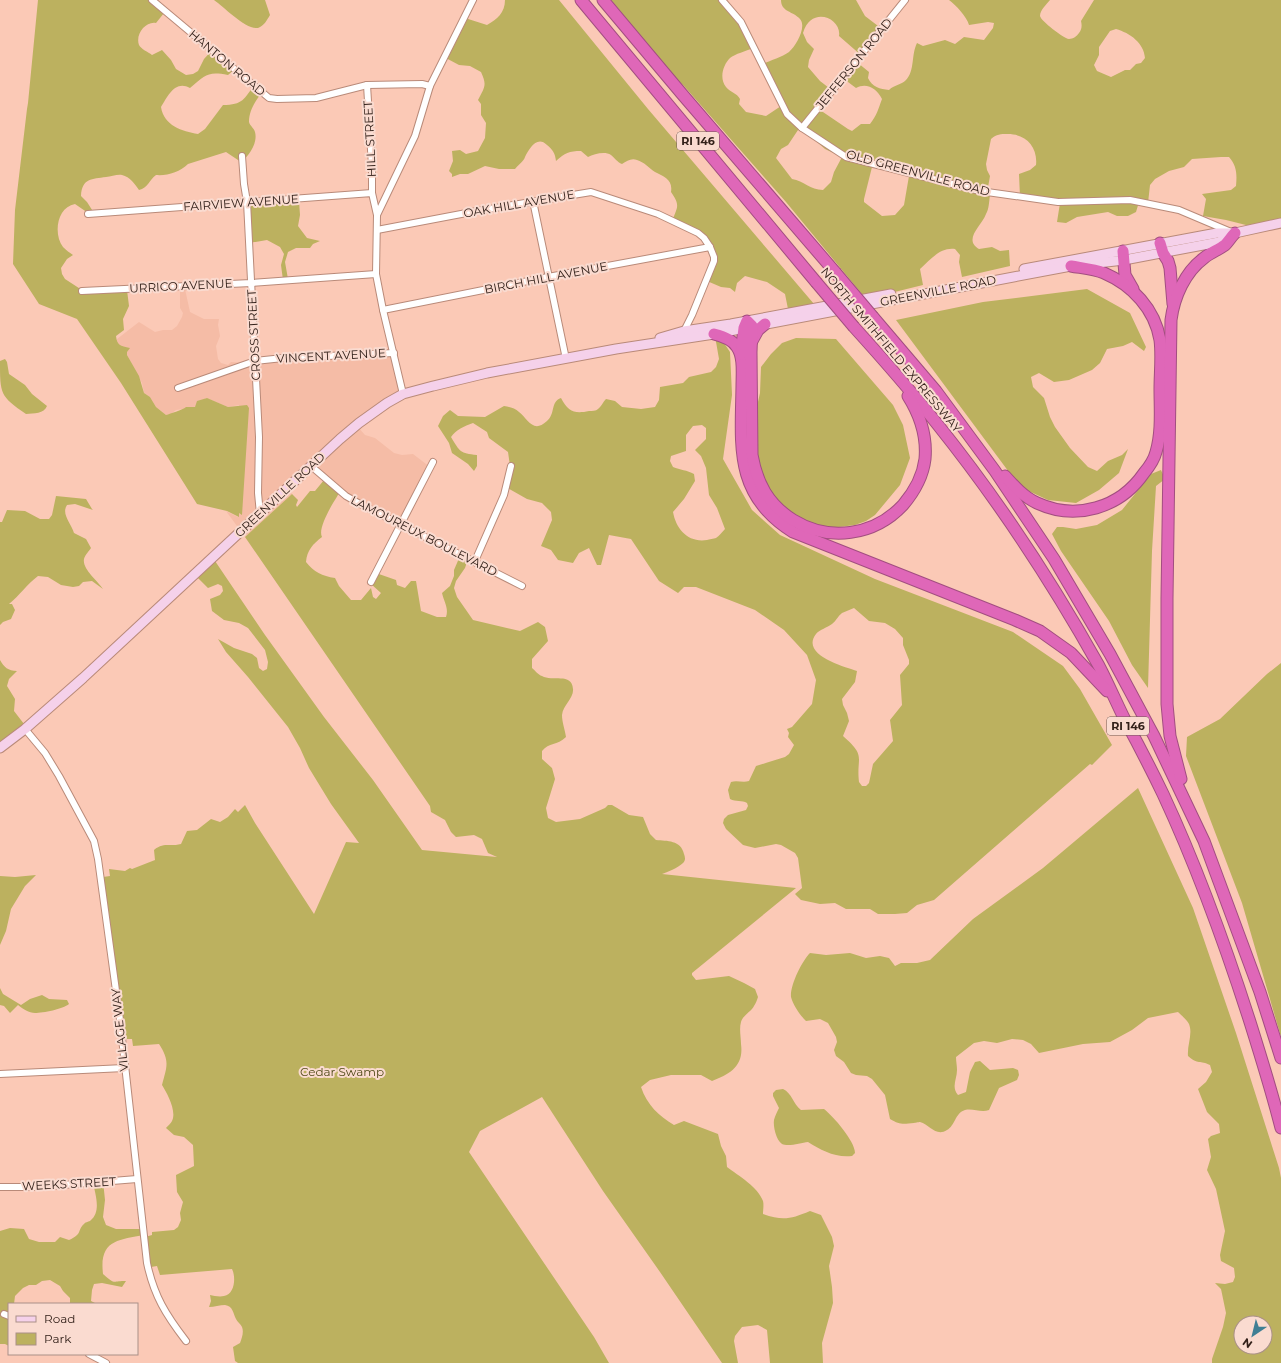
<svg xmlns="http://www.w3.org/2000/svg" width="1281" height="1363" font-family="Montserrat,sans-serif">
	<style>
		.built { fill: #f5bca6 }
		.green { fill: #bcb15f; fill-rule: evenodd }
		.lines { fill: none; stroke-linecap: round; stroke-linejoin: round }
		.minor-casing { stroke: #b98a79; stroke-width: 8 }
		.secondary-casing { stroke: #b98a79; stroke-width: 11 }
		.motorway-casing { stroke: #a24e80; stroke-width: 13 }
		.minor { stroke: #fff; stroke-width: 6 }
		.secondary { stroke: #f5d1ea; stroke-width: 9 }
		.motorway { stroke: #df67b8; stroke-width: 11 }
		.motorway-bridge-casing { stroke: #a24e80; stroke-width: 13; stroke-linecap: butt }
		.motorway-bridge { stroke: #df67b8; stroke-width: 11 }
		.labels { text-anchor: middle; stroke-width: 4; stroke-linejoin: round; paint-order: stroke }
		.shield { fill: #fadbd0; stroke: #6e5850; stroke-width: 1 }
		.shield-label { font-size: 11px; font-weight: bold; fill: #322019 }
		.street-label { font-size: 12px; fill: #322019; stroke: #fadbd0 }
		.park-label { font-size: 12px; fill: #514b1a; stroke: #fadbd0 }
	</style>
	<rect width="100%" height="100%" fill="#fbc9b6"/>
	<polygon class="built" points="180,289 185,289 190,312 204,319 219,319 218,325 220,336 216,346 218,359 221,363 228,365 231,362 245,363 392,353 401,390 357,426 365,435 375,438 394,453 402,455 413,454 430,467 401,525 357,504 311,468 288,488 292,494 245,537 226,511 238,517 239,405 228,407 206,398 195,407 176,410 171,414 166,415 156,407 150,397 144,393 142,383 127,355 127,352 117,343 117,339 139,322 155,332 163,330 172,330 177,326 182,317 183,313 180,308"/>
	<g class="green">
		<path d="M38,0h114l12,13 -8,10c-10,-2 -21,11 -17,22 2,4 9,7 13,10l10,-5 9,10 5,9 10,6 7,-1 5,-3 6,-12 11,-12 20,19v3l-7,6c-21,-4 -22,0 -38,13 -15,-8 -22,8 -29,19 3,19 21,24 37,27l7,-5 18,-24c20,0 21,-6 32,-21l8,7c-7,9 -14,19 -14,31 1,4 5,6 6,10 3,11 -6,24 -14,30l-15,-10 -38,12c-8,8 -21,12 -32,11 -7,5 -8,13 -17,15 -4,-6 -9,-13 -17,-15 -5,-1 -11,2 -16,2 -14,2 -24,1 -25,19l6,6 7,11 -3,2 -16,-11c-18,3 -22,30 -12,43 3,3 7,6 10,8l-6,4 -6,9 1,6 3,5 20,13 42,-2 2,16 -6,13 1,11 -8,6c1,9 4,10 14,12l-3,4v3l12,21 5,17 6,4 6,10 10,8c4,-1 18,-6 20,-8h9l2,-6 10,-3 21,9 19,-2 2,3 -7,107 -3,-2v4l-12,-6 -30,-7 -76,-121 -44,-64 -38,-15 -26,-40 2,-54 12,-101 1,-6z"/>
		<path d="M214,0h51l5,15c-3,5 -6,11 -12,13 -12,2 -34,-21 -44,-28z"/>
		<path d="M505,0h54l89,109 166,195 -26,5 -3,-15 -18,-12 -22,-6 -8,7 -2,9 -5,-4 -9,-1 -14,-6 6,-24 -13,-22 -28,-14c6,-15 8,-16 -1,-29 2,-13 -7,-15 -16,-20 -6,-4 -11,-10 -18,-12 -6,-2 -10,1 -15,4 -5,-2 -7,-6 -11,-9 -6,-4 -17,-1 -23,2l-7,-6c-12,0 -16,2 -25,10 -1,-8 -3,-11 -9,-16 -10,-10 -18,4 -22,12 -1,4 -7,8 -10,12h-16l-14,-3 -17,8h-8l-8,3v-3l-3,-3 4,-10 -1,-10 8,-1 6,4 12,-3 7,-13 1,-15 -5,-8v-11l-3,-4c7,-13 9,-15 3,-28l-11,-6 -11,-1 -15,-8 21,-39 22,7c10,-6 18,-12 18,-25z"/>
		<path d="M611,0h111l19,22 12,26c-7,3 -18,6 -23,10 -7,7 -11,20 -4,29 4,5 11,6 14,12l-1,5 7,8 20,4 15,-10 -18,-42c8,-4 19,-7 26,-12 7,-6 18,-25 11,-33 -7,-8 -19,-7 -19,-19h75l9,16 17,13 -20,27 -23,-20c3,-18 -28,-31 -36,-3l4,9 7,7 -5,11 -1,7 12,14 13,10 -13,19 28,19 4,2 9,-7h9c7,-9 8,-14 12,-25 -5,-10 -15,-17 -26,-11l-12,-9 12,-15 2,-1 11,9 -1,6c4,9 12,11 21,12 5,-5 12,-5 17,-10 9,-9 5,-25 11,-37l6,3 22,-6 10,4 9,-7 20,3 9,-12 1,-5 -6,-1 -19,3c-2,-8 -13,-20 -20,-25h101c-3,4 -10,10 -10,16 1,5 23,22 29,23 4,0 8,-3 10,-6 3,-4 3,-8 2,-12l13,-21h187v223l-27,4 -28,-7 -23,-4 3,-17 -4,-5 29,-4 5,-4c1,-11 1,-20 -7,-29h-8l-29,2 -8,8 -15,4 -14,8 -5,6 -2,18 -9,-1 -3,10 -8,4h-11l-9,-4 -31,5 -11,6 -9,-1 3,-19 -40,-6 -1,-23 11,-4 6,-5c2,-18 -10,-31 -28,-31 -8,0 -11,0 -17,5l-5,25 1,6 3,6 -3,17 3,2c-1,7 -1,14 -4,19 -5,13 -23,25 -7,35l13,-2 8,4 9,-1 1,16 -48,11 -3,-15 1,-7 -5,-6c-15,-2 -25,11 -35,20l3,16 -57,14 -80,-97 -102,-116 -9,-8zM1116,29c14,4 28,14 29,29l-4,5 -5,1 -6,6h-5l-14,7 -14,-6 -3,-6 5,-10v-8l11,-16zM800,127l25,22 17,8 -8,15 -3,10 -8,8c-13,0 -19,-9 -31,-11l-16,-21 5,-9 7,-4zM874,166l35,10 -5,29 -9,10 -13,1 -18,-14v-3l8,-32z"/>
		<polygon points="299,201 300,215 298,226 307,238 320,241 313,244 310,248 296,248 288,252 285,262 288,279 283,280 281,265 284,254 280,247 267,240 249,243 247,204"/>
		<polygon points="1087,289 1130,313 1146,347 1144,351 1132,342 1123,346 1107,349 1100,363 1092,370 1069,380 1054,382 1039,373 1031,377 1033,387 1044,398 1050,417 1055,427 1070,448 1088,467 1097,471 1108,461 1122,455 1128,449 1119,473 1099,490 1076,503 1048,500 1020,487 896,320 983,302"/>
		<path d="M718,334l12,18 2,43 -9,64 29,51 28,25 95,44 138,53 50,34 17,23 32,56 -20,20 -2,-1 -156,136 -17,5 -10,8 -12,1h-17l-8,-5h-24l-11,-6 -15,1 -19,-4 -6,-6 7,-6 -4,-30 -3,-5 -14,-8 -5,-1 -21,4 -12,-3 -17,-16 -3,-6 1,-4 4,-4 18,-5 2,-4 -1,-3c-5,-3 -11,-1 -17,-4l-2,-9 3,-8c6,-2 12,1 18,-1l7,-15 29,-9 4,-3 5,-9 -6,-8 1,-4 -2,-4 5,-2 20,-23 4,-24 -9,-25 -23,-25 -29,-20 -59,-23h-12l-6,6 -19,-12 -28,-42 -22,-4 -8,30h-4l-8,-17 -10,5 -6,10 -15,-3 -7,-10 -10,-4 11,-26 -1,-8 -9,-9 -15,-4 -21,-12 4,-21 -2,-14 -19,-14 -2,-6 -14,-9c-9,3 -17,7 -22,14 9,15 9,16 26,18v11l-3,5 -6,-7 -16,-11 -3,-10 -11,-17 5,-10 7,-6 8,6 27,1 19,-11c5,1 11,2 15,6 9,7 14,22 28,9 9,-8 3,-19 14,-23 7,14 14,16 28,13 3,0 7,0 9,-2 3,-2 5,-7 8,-10l9,2 7,6 19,2 14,-2 4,-7 1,-13 23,-4 6,-6 22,-5 5,-5 3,-8 -4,-23zM702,425l4,3v11l-11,11 6,6 5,12 3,27 8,13 8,21c-3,3 -6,7 -9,9 -2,1 -7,1 -9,2 -19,3 -31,-11 -34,-28l11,-13 11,-18 -1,-7c-7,-4 -14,-4 -21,-7l-3,-6 1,-5 15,-5v-16l7,-9zM854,608l15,13 16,2 10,6 8,9v7l6,15v4l-9,11 2,30 -12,15 3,21 -20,23 -4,19 -3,3h-4l-3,-4c-3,-26 8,-25 -16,-46l6,-15 -2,-8 -4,-8 -1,-6 13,-17 2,-11c-13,-4 -57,-16 -41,-37 4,-5 11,-6 16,-10 4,-3 6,-8 10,-11 4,-2 8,-3 12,-5z"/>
		<polygon points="796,338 836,339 893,405 903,425 910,458 900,485 875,515 866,521 855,525 831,528 804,526 781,510 759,476 753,424 760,393 761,367 771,354 782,343"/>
		<path d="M5,359l2,3 2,12 16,11 7,9 15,12c-3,8 -13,7 -21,8 -26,-18 -26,-20 -26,-53z"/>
		<polygon points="1161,470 1165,479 1156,486 1152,551 1148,688 1132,665 1109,621 1061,551 1052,534 1057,527 1063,527 1076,529 1097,525 1122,510 1151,474"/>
		<path d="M324,480l16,12c-6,9 -23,36 -18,45 -9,7 -15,13 -16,25 8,10 16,14 29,16l4,8 12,14h10l10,-12 2,9 3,2 5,-6 -10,-9 5,-11 20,7 1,5 8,3 6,-7h5l5,30 16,6h9c3,-9 -2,-15 -4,-24l8,-7 4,-10v-6l6,-14 8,3 -3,9 -9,13 -2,7 3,9 16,23 47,11 18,-9 7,5 3,14 -16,18v9c3,2 6,7 10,8 10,6 30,-4 31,13 1,9 -10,16 -11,26 0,7 3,15 4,22 -9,9 -17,5 -24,14v8l10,9 3,11 -9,29 2,10 8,4 24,-3 25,-11 3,-3h4l17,10 14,2 7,17 6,6c11,1 25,0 28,14 1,3 2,6 -1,9 -5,5 -16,9 -21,11l134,14 -104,85v2l4,5 33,-4 15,7 11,6 3,8c-1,3 -2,6 -4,9 -3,6 -11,9 -13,16 -2,7 0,15 0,22 3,22 -11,30 -29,37l-11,-6h-30l-21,5 -9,7c6,18 18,29 33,38l10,-4 34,13 3,12 5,10 1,11c12,9 31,20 36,34 1,4 0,9 0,13 20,7 28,5 47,-3l11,4 11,22 2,9 -5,20 3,21 1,16 -11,40 1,20h-53l-3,-33 -9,-5 -16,2 -7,9 -1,5 4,22h-16l-62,-91 -57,-81 -61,-94 -62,34 -11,21 125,185 15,26h-371l-3,-2 -2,-14 7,-4c2,-5 4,-11 2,-16 -1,-3 -5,-5 -6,-8 -3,-6 -3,-13 -11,-14 -5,0 -11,2 -16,2l2,-6 -1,-6c4,1 10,2 14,1 11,-2 12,-19 8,-27l-72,6 -3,-9 -6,1 -6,-30 7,-2v-3l22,-2 4,-3 3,-7 -1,-7 3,-11 -6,-10 -1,-17 18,-9 -1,-21 -9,-8 -10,-2 -8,-7c2,-2 5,-5 6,-7 5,-10 -5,-28 -10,-36 5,-19 8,-24 -3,-41l-26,2 -1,-7h-9l-20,-162 7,-1 -1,-7 16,2 5,-3 2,1 23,-9 -1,-10c10,-8 16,-3 27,-6l6,-13 10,-1 14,-11 9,3 8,-5 7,-8 3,3 7,-7 10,18 59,91 32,-72 13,1 -28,-39 -22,-36 -9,-20 -12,-21 -40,-50 -22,-25 -8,-13 16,9 18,6 5,4 2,10 4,3 4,-2 1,-7 -3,-12 -17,-22 -9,-5 -15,-3 -12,-9 -2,-12 10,-4 3,-4 -1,-5 -4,-2 -10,4 -13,-13 18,-17 52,77 59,82 49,63 49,70 75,7 -9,-4 -6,-14 -8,-4 -18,2 -5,-5 -6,-12 -14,-8 -1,-6 -185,-269 47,-43 6,6 -2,5 1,2 13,-16h5z"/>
		<path d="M56,496l30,3 6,10 1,1 -18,-6 -8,1c-6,9 4,18 7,28l12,6 5,9c-2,3 -6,7 -7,11 -2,10 14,22 19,30l-11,-8 -9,1 -4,4 -6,1 -12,-2 -13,-8 -10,-1c-11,8 -18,19 -29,28h3l3,6 -4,9 -8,3 -3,3v-103h2l5,-12 18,1 15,8h9l3,-4z"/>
		<path d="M0,660c4,7 8,11 17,11l-8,8 -2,7 8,13 -1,12 10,13 -24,20z"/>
		<polygon points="1281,663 1281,1037 1242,903 1186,756 1187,737 1220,719 1267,674"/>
		<path d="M1138,788l55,120 43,125 43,135 2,10v185h-69v-4l11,-32 3,-14 -5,-24 -6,-6 10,1 8,-2 2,-5 -1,-9 -13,-7 -1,-6 5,-24 -9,-42 -9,-19 4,-13 -3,-18 3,-3 9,-3 -1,-9 -12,-12 -9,-23 8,-7 6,-10 -2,-7c-10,-5 -12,0 -22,-9 -1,-11 5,-22 1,-32 -2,-4 -8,-9 -11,-12l-30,6 -16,12 -22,12 -27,2 -44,9 -8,-9 -8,-4 -11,-1 -15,4 -13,-2 -10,2 -18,14c0,4 1,9 1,13 0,9 -6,17 1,25l8,-3 4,-20 5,-10 5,-1 10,9 23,-2 5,2 1,5 -2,5 -18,8 -10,22c-8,3 -16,-2 -24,0 -10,3 -10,16 -18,20 -11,7 -17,-5 -27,-8 -1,0 -6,1 -6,1 -11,1 -14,2 -24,-4l-5,-24 -13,-16 -5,-3 -11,-1 -5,-2 -7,-11 -8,-6 -2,-6 3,-8 -1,-5 -8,-14 -8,-4 -14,2c-6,-6 -13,-16 -15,-24 -1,-12 11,-36 19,-44l16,2 24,-2 16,5 14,-2 9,2 6,8 6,-3h16l13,-3 43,-41 70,-51zM1241,1323h24v24h-24z"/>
		<polygon points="36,875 25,886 11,909 6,931 0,945 0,876 15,877"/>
		<path d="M0,988l3,6 18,11 9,-6 12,-4 7,4 18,1 2,4c-6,5 -26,9 -34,9 -6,0 -12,-4 -17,-8l-8,8 -6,-7 -4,-1z"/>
		<path d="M783,1089c9,4 10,15 18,21l23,-1c9,7 31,32 31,44l-3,3c-17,2 -31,-6 -44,-14 -7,1 -20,5 -26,2 -6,-4 -9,-18 -8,-24 1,-4 3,-8 5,-12l-6,-12v-3l3,-3z"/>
		<path d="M103,1181l2,19 -2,17 3,8 10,4h27l1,6c-26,5 -45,5 -41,39 13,11 8,7 23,7l-4,6 -20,-4 -8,1 -2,6 -1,11 6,3h-27v-6l-7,-7 -3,-5 -10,-6 -8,1 -6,4h-7l-6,3 -8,8 -1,8h-5v42l-4,-2h-5v-113l10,-3 14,1 5,10 10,3h16l5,-5 9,3c14,-6 8,-10 15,-16 1,-2 4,-2 6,-3 12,-9 5,-27 3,-39z"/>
	</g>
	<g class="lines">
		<g class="minor-casing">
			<g id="minor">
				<polyline points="152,0 269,98 277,99 316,98 367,85 422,84 430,86"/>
				<polyline points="722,0 741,22 787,114 802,128 846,157 980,191 1058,202 1130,200 1179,210 1231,232"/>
				<polyline points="367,85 372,166 372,193"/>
				<polyline points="802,128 905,0"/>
				<polyline points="242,156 244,184 247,202 259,437 258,493 260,514"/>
				<polyline points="533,201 566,359"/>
				<polyline points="88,214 372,193 377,215"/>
				<polyline points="377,230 477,211 591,192 658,214 698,233 704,238 710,247 714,257 714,261 692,315 684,331"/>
				<polyline points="82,291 251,283 376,274"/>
				<polyline points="383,310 548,277 710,247"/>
				<polyline points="178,388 255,361 283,358 394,353"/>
				<polyline points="403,394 383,310 376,274 377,215 415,136 430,86 473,0"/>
				<polyline points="311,466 346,496 360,504 522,586"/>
				<polyline points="475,561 504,495 511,466"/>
				<polyline points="371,582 433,462"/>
				<path d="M25,729l20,24 14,23 35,65 4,18 22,161 27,243c7,33 19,52 39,78"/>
				<polyline points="0,1074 124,1068"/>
				<polyline points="0,1187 38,1187 137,1179"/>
				<polyline points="4,1314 9,1316"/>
				<polyline points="89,1354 106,1363"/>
			</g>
		</g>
		<g class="secondary-casing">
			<g id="secondary">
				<polyline points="1024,269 1217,233 1233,233"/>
				<polyline points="660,338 684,331 731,324 891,294"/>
				<polyline points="0,748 25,729 83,678 340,439 359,423 387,403 403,394 433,386 487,373 616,349 714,334 1071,266 1124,260 1219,242 1235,233 1281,223"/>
			</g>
		</g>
		<g class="motorway-casing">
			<g id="motorway">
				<polyline points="581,0 816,282"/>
				<polyline points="603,0 682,94 835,272"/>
				<polyline points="1160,243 1163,253 1168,261 1170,268 1173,304"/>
				<polyline points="1123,251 1125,275 1133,289"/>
				<polyline points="873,317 936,391 995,471 1054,559 1110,654 1154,736 1204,841 1260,992 1281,1058"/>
				<path d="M854,327c29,32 57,64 84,98 60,75 114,157 161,241 9,17 17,36 26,54 13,24 26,49 38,74 34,73 62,150 87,228 11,35 22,70 31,106"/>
				<path d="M714,334c8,2 18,5 23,13 7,10 5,27 5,39 -1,61 -8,109 51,146l222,88 25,11 31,22 36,38"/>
				<polyline points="752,341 758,330 765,324"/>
				<path d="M741,354l3,-26 3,-7 5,5 -1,26 1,103c5,28 16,49 41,65 36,22 81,16 110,-15 11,-13 20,-29 22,-46 2,-22 -5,-44 -17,-63"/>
				<path d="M1005,476c9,10 19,21 32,27 39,18 83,5 107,-30 5,-6 10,-13 12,-21 6,-20 4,-43 4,-63 0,-16 2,-33 0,-49 -5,-31 -28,-55 -56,-67 -10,-4 -22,-5 -33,-7"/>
				<path d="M1181,779l-11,-43 -3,-32v-105l4,-279c3,-23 14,-48 33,-62 6,-5 14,-8 21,-13 3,-3 6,-8 10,-12"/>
			</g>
		</g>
		<use href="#minor" class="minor"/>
		<use href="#secondary" class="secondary"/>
		<use href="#motorway" class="motorway"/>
		<g class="motorway-bridge-casing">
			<g id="motorway-bridge">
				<polyline points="835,272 873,317"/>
				<polyline points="816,282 854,327"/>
			</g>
		</g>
		<use href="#motorway-bridge" class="motorway-bridge"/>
	</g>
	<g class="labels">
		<g class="shield">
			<rect x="677" y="132" width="42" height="18" rx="3"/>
			<rect x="1107" y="717" width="42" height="18" rx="3"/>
		</g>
		<g class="shield-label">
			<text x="698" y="145">RI 146</text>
			<text x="1128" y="730">RI 146</text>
		</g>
		<g class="street-label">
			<text transform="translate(227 63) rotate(40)" y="4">HANTON ROAD</text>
			<text transform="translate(854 64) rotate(-51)" y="4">JEFFERSON ROAD</text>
			<text transform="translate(370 139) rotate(-93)" y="4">HILL STREET</text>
			<text transform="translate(918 173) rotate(15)" y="4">OLD GREENVILLE ROAD</text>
			<text transform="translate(241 203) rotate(-4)" y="4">FAIRVIEW AVENUE</text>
			<text transform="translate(519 204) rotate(-10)" y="4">OAK HILL AVENUE</text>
			<text transform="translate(546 278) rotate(-11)" y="4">BIRCH HILL AVENUE</text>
			<text transform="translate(181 286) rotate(-3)" y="4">URRICO AVENUE</text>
			<text transform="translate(938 291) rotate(-11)" y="4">GREENVILLE ROAD</text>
			<text transform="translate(254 335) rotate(-93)" y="4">CROSS STREET</text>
			<text transform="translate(891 350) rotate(50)" y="4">NORTH SMITHFIELD EXPRESSWAY</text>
			<text transform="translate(331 356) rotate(-3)" y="4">VINCENT AVENUE</text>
			<text transform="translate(280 495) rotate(-43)" y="4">GREENVILLE ROAD</text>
			<text transform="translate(424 536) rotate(27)" y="4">LAMOUREUX BOULEVARD</text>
			<text transform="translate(120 1030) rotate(-96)" y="4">VILLAGE WAY</text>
			<text transform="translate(69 1184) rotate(-3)" y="4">WEEKS STREET</text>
		</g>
		<g class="park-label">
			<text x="342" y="1076">Cedar Swamp</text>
		</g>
	</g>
	<rect x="8" y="1303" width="130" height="52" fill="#fadbd0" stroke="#aa9087"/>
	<rect x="16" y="1316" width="20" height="6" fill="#f5d1ea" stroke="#aa9087"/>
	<text x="44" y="1323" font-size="12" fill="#322019">Road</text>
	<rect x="16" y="1333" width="20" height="12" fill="#bcb15f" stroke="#aa9087"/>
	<text x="44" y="1343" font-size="12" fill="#322019">Park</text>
	<g transform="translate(1253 1335) rotate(215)"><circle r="19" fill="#fadbd0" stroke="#aa9087"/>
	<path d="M0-3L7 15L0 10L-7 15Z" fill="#407f94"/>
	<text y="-6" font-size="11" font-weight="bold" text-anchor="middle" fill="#322019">N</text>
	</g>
</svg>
